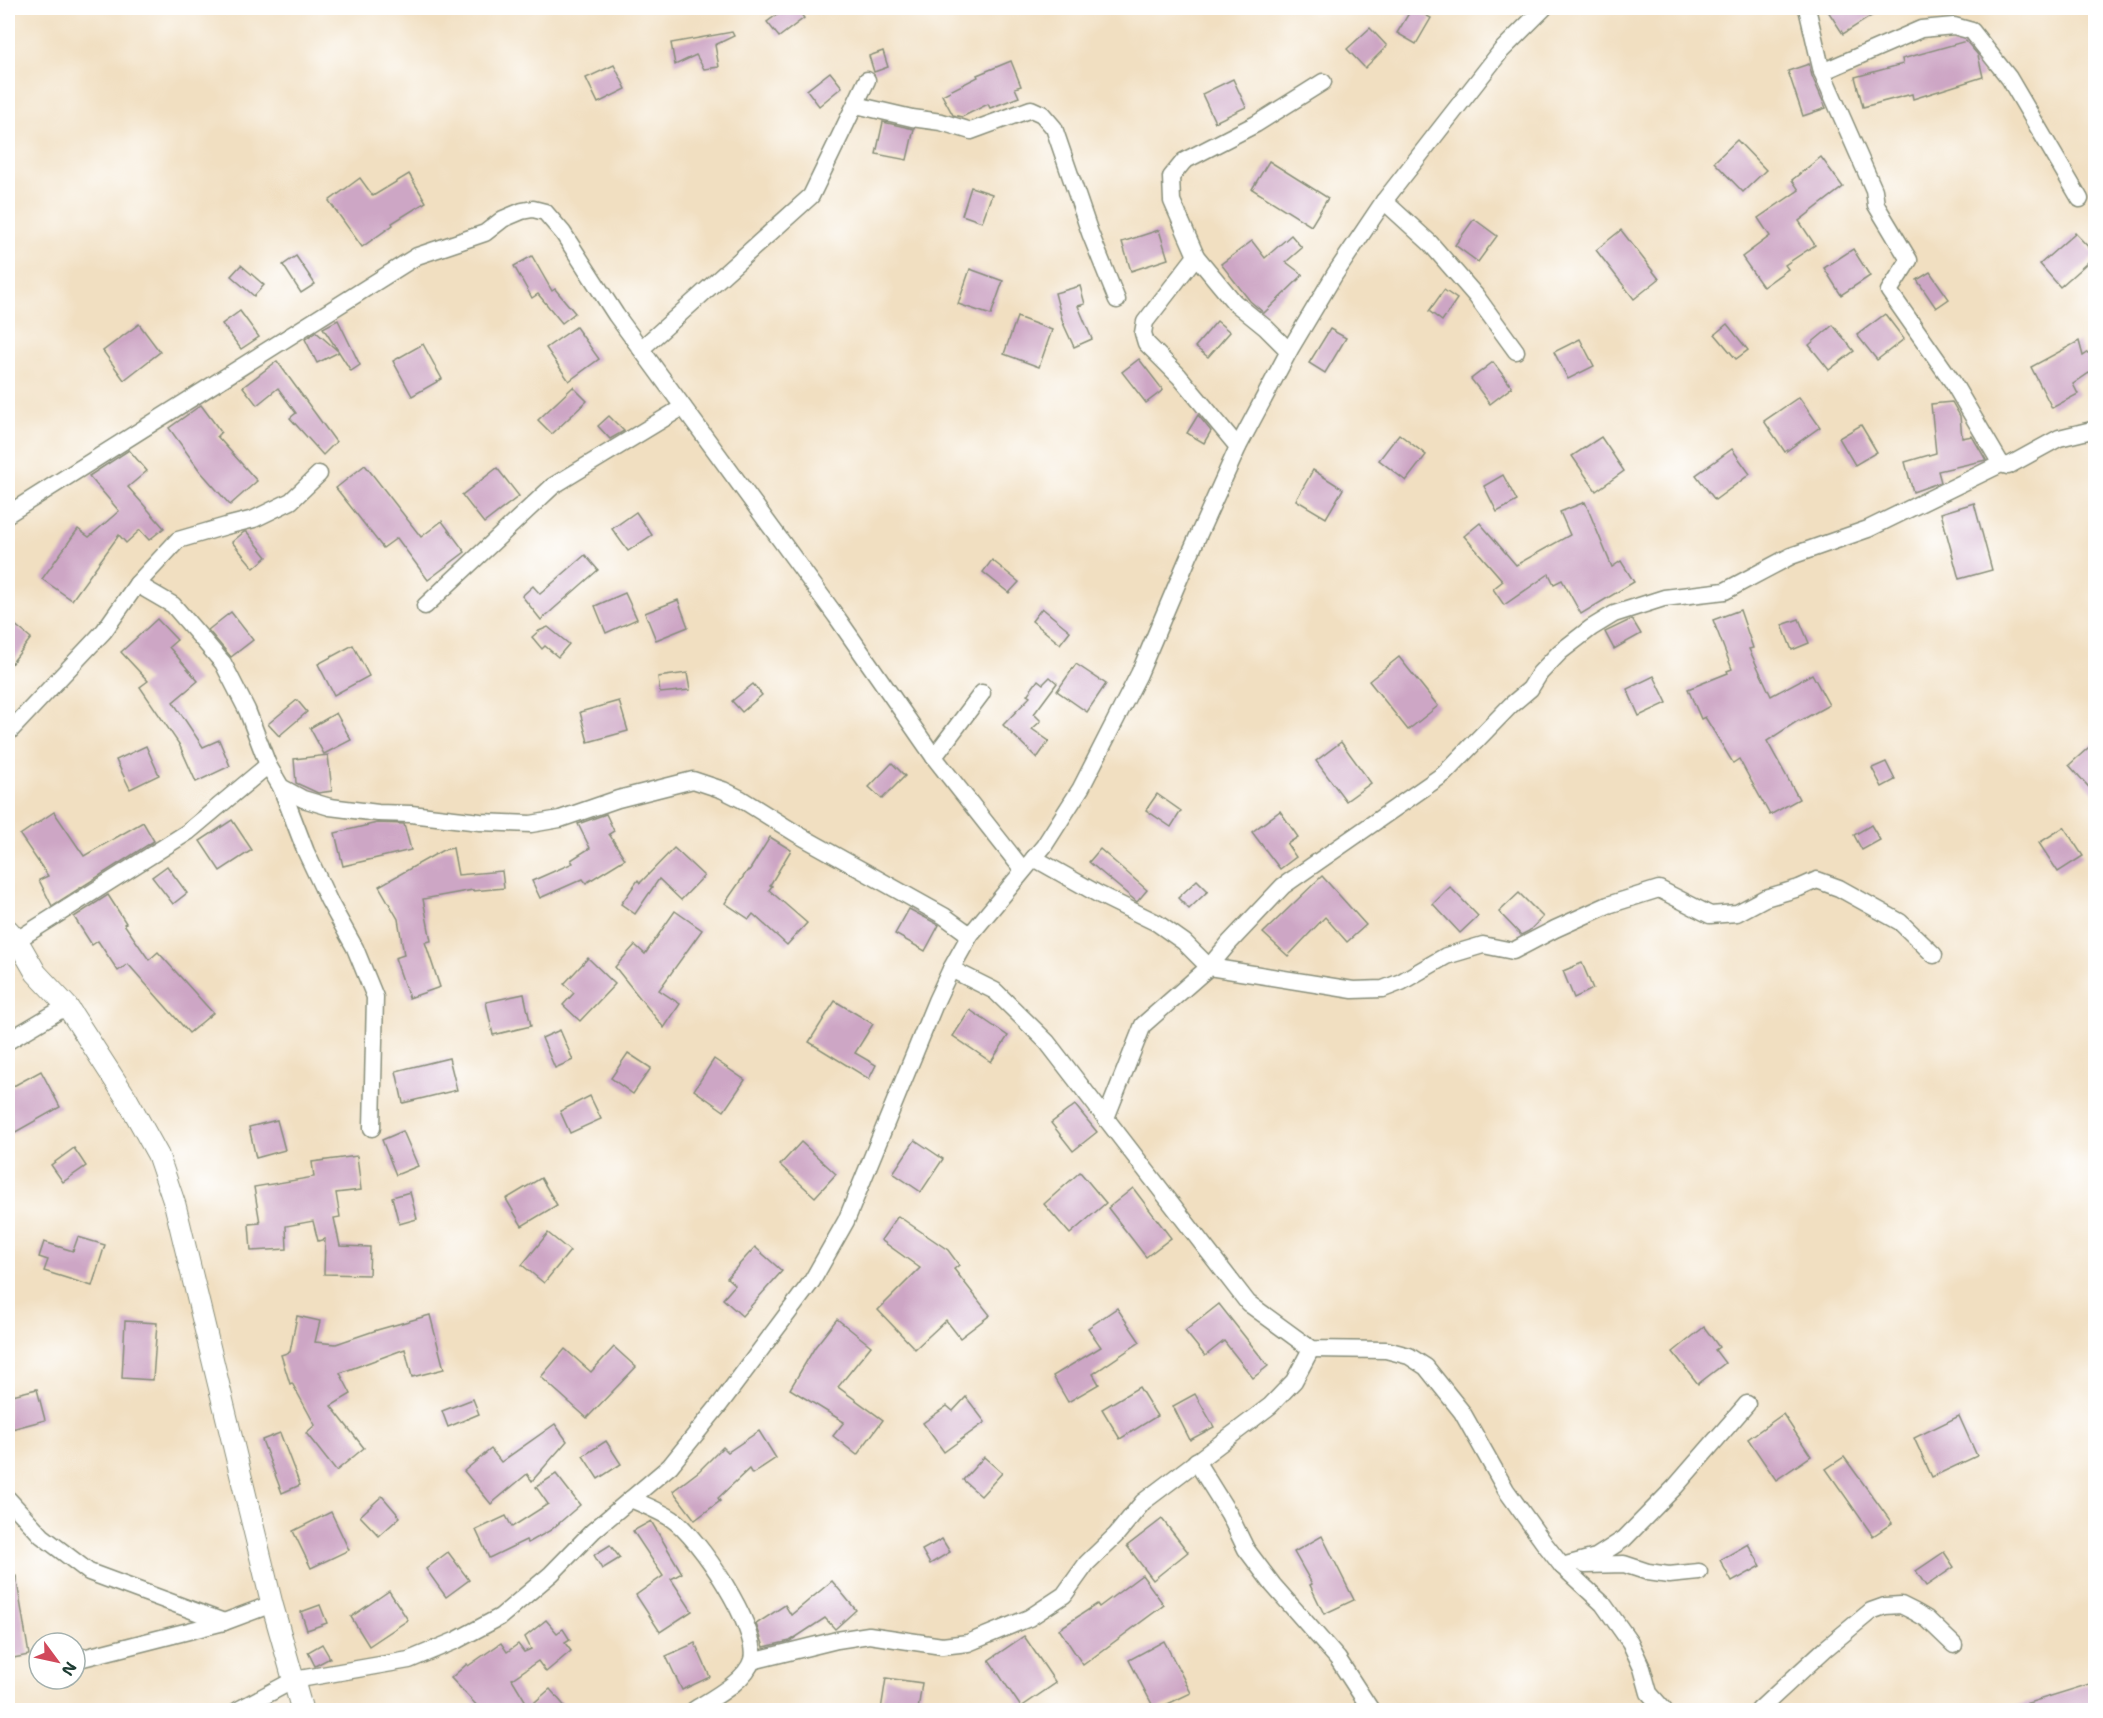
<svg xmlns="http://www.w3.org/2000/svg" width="2103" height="1718" font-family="'Shantell Sans',sans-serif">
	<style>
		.building { fill: #cda6c5 }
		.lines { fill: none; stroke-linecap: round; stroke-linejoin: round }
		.minor-casing { stroke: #888e7a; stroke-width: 19 }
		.tertiary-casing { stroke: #888e7a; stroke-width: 23 }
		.minor { stroke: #fff; stroke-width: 16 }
		.tertiary { stroke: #fff; stroke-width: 21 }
	</style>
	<rect width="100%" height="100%" fill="#fff"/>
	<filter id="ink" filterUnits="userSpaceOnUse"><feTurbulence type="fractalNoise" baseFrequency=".0167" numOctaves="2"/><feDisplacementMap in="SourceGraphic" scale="12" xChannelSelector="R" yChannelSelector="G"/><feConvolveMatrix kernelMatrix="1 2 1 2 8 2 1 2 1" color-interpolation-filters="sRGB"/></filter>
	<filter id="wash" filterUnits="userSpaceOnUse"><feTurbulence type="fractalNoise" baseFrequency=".008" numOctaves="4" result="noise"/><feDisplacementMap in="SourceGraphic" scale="24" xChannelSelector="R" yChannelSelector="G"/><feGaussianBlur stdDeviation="1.35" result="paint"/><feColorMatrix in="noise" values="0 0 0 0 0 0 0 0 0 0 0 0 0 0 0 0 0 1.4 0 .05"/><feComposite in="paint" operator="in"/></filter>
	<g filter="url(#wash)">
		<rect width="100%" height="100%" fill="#f1dfc1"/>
		<g id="blocks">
			<g class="building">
				<polygon points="786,8 796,8 804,18 779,37 767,22"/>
				<polygon points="1412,8 1431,18 1416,44 1397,33"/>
				<polygon points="1826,8 1884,8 1843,34"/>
				<polygon points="1370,28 1387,46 1365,68 1347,49"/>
				<polygon points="732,32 734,36 715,45 719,67 704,69 696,55 675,65 671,43"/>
				<polygon points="1966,41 1978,55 1983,77 1913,99 1912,94 1863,107 1855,77 1903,64 1902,59"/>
				<polygon points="883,51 888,67 874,72 869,56"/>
				<polygon points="1011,61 1021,86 1015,88 1019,97 990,108 988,104 962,117 953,115 942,95 978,77 977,75"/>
				<polygon points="1809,64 1812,76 1826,108 1803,116 1788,71"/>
				<polygon points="614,65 626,89 598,103 586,78"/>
				<polygon points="830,72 842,87 819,106 807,90"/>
				<polygon points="1233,79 1246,107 1215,122 1202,94"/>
				<polygon points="883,122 914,129 907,160 876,154"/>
				<polygon points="1737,140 1766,170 1743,192 1714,162"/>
				<polygon points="1821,157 1843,187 1799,221 1815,245 1785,265 1788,269 1763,287 1742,257 1770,236 1758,218 1799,190 1792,180"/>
				<polygon points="1269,161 1328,198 1311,226 1252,189"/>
				<polygon points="409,174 426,202 392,223 393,225 362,247 329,201 360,178 373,196"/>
				<polygon points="971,187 992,194 982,222 962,215"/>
				<polygon points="1474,219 1497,236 1478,262 1455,245"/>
				<polygon points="1159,230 1168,259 1131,271 1122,242"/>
				<polygon points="1621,230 1659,279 1634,299 1596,250"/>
				<polygon points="2075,233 2096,255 2060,287 2040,264"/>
				<polygon points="1291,235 1302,248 1286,262 1303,275 1264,313 1250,301 1221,264 1252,241 1265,258"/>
				<polygon points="1853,249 1870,276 1841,295 1824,268"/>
				<polygon points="296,256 315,284 301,293 283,265"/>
				<polygon points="532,256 552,291 555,289 575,313 562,323 538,294 532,298 514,266"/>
				<polygon points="241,265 264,285 254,296 231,276"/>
				<polygon points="970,269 1003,281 991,315 958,304"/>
				<polygon points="1930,272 1949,299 1936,308 1917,280"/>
				<polygon points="1080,286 1085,304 1078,306 1092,339 1074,347 1063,323 1055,293"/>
				<polygon points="1444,290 1457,299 1442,321 1429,311"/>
				<polygon points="240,311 259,337 241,349 222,324"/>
				<polygon points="1885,314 1904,339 1877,360 1857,335"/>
				<polygon points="1017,317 1052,330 1039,367 1004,354"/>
				<polygon points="338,320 360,365 351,371 339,352 317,363 305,339 316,332 339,352 323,328"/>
				<polygon points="1217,321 1230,332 1208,357 1195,347"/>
				<polygon points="139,324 160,352 124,380 103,351"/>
				<polygon points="1727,324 1748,350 1736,359 1715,334"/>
				<polygon points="1833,325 1854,351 1829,370 1809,345"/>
				<polygon points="576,327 599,359 569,381 546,348"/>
				<polygon points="1330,329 1346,338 1325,373 1309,363"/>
				<polygon points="1580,339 1594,366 1568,379 1554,352"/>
				<polygon points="2079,341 2083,356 2096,347 2096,368 2073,384 2078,394 2052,408 2031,367"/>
				<polygon points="423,344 442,379 412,396 393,361"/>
				<polygon points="1139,359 1163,390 1146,403 1122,372"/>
				<polygon points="277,361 336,442 323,455 290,418 296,413 278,388 257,405 243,387"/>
				<polygon points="1493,362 1512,387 1490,404 1471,379"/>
				<polygon points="573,387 587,401 552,434 538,420"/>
				<polygon points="1799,397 1820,427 1785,452 1764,421"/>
				<polygon points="1952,402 1960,416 1962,438 1972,436 1986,460 1938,471 1941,482 1913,492 1905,462 1936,453 1931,404"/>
				<polygon points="201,405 221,432 217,436 257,481 230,505 200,471 169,428"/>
				<polygon points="1198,415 1211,431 1204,443 1187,433"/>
				<polygon points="609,416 624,431 610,439 598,426"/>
				<polygon points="1861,425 1877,452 1855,465 1839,438"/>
				<polygon points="1399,434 1426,455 1406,481 1379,460"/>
				<polygon points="1601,437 1624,471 1596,491 1572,456"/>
				<polygon points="1732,449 1750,474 1715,500 1696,475"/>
				<polygon points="129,450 147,471 128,487 164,528 149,540 140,530 126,543 119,535 72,600 42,579 78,529 89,537 119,511 89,476"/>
				<polygon points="365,465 421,537 442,521 465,552 428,580 397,538 383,548 336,488"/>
				<polygon points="497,468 519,496 484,523 462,495"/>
				<polygon points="1313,470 1343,489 1326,518 1296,500"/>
				<polygon points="1503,475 1517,501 1497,512 1484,486"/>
				<polygon points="1585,502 1612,567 1621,561 1634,582 1581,614 1562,580 1554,584 1549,574 1504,605 1493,589 1503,581 1464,536 1480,523 1516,565 1570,535 1560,512"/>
				<polygon points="1974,503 1992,570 1959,579 1941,513"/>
				<polygon points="636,512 652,535 628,551 612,529"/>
				<polygon points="244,532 247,532 267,557 254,568 232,542"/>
				<polygon points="585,555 598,570 541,620 522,596 533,586 540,594"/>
				<polygon points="992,560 1019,582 1009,593 983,572"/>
				<polygon points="625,593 637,619 606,633 595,606"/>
				<polygon points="678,600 688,627 656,640 645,613"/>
				<polygon points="1042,608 1070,631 1060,644 1032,621"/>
				<polygon points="1740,610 1753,648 1749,649 1771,696 1812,674 1829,705 1800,721 1799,720 1767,741 1799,799 1770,815 1739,759 1733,763 1705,717 1701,719 1688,689 1728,673 1727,671 1732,669 1713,620"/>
				<polygon points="231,612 253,640 231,657 208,630"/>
				<polygon points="8,619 31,638 8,668"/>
				<polygon points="157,619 177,640 169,647 198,681 173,702 203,747 219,740 230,766 196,782 179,744 140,687 148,681 121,652"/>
				<polygon points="1632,619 1641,634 1614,649 1605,632"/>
				<polygon points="1799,619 1809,643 1792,650 1782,625"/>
				<polygon points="548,627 569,644 558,657 545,646 542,649 532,637 539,631"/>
				<polygon points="353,645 369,676 334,695 318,664"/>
				<polygon points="1399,657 1438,706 1408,730 1369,681"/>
				<polygon points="1076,664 1106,684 1087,712 1057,691"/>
				<polygon points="687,673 690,690 660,693 658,677"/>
				<polygon points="1654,676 1667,703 1639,716 1627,689"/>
				<polygon points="1050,677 1057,683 1034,714 1041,721 1032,729 1049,741 1037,758 1003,725 1030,697 1027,695 1038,680 1043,684"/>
				<polygon points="753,684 762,695 742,712 732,701"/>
				<polygon points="297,700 307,712 279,736 268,724"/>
				<polygon points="619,701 628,731 588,742 580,712"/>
				<polygon points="336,713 351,740 324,754 310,728"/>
				<polygon points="2096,741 2096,795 2069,765"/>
				<polygon points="1341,742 1371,783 1346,801 1316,761"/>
				<polygon points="146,746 159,775 130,789 116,760"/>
				<polygon points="328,755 332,791 318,793 296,783 294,759"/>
				<polygon points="1886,762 1895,780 1882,787 1872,768"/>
				<polygon points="892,763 905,776 882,799 869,787"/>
				<polygon points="1157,794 1181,811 1171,827 1146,810"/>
				<polygon points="1280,811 1298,837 1287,844 1296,857 1280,869 1252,832"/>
				<polygon points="54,812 84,856 143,822 154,841 52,906 39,880 48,876 20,835"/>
				<polygon points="606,814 614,831 609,834 625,859 586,883 583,879 540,898 532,881 573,863 571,860 590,848 578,824"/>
				<polygon points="232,820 252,850 220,871 200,841"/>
				<polygon points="377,823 404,824 411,850 343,866 335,833"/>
				<polygon points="1871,825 1880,840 1862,850 1854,835"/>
				<polygon points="2064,827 2083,856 2058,872 2039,843"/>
				<polygon points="770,837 791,850 770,885 772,886 769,890 807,923 787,945 753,914 749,919 725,903 748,870 749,871"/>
				<polygon points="453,848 458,875 502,871 504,888 473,891 473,890 423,899 431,941 425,942 440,987 409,998 395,958 404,955 398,919 379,886 443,850"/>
				<polygon points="674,848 704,876 681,900 659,879 635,914 621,904 638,880 640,883"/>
				<polygon points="1100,849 1147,890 1137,902 1089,862"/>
				<polygon points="167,866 187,893 173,904 152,877"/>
				<polygon points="1322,876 1366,925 1347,942 1325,917 1288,956 1263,933"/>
				<polygon points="1197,880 1208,891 1189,909 1178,898"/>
				<polygon points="1450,887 1478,916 1460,933 1433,904"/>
				<polygon points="1519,893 1543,917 1529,931 1521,935 1499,912"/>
				<polygon points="108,895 126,923 124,924 149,960 158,952 213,1013 189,1033 128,964 118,971 98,941 92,945 74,917"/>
				<polygon points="909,909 939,925 925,951 895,934"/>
				<polygon points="675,911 702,930 659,990 680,1004 664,1028 615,967 635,945 645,954"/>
				<polygon points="588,958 615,984 580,1021 563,1005 574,993 564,984"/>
				<polygon points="1582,963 1593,989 1574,998 1563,971"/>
				<polygon points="524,994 531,1026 493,1035 486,1002"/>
				<polygon points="835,1001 873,1024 855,1053 876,1065 869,1079 809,1042"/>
				<polygon points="970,1010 1008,1036 991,1062 953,1036"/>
				<polygon points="560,1030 573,1060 555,1068 542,1038"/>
				<polygon points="628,1053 651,1068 633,1094 611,1078"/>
				<polygon points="449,1058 457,1090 403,1103 396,1071"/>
				<polygon points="714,1059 745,1080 724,1111 694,1090"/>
				<polygon points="41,1071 60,1107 12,1134 8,1126 8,1089"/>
				<polygon points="590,1096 601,1119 570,1133 560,1111"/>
				<polygon points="1075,1105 1097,1132 1073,1151 1051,1123"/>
				<polygon points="277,1120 285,1150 256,1158 249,1127"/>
				<polygon points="403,1131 418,1166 396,1175 382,1140"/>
				<polygon points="915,1140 943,1159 921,1192 893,1173"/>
				<polygon points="801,1142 836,1174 815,1197 780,1165"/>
				<polygon points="74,1148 86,1166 63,1182 51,1165"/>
				<polygon points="357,1156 361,1190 336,1193 340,1217 334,1218 340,1246 370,1247 369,1275 324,1274 325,1239 318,1241 313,1221 286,1226 287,1249 251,1251 249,1224 260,1223 254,1187 314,1177 312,1162"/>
				<polygon points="1080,1172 1106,1203 1070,1234 1044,1204"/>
				<polygon points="541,1178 557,1205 522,1226 506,1199"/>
				<polygon points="1133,1188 1171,1238 1146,1257 1108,1208"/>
				<polygon points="410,1192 417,1219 399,1224 392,1197"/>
				<polygon points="898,1216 948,1250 959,1265 954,1269 990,1315 960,1338 946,1320 915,1349 878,1310 920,1268 881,1240"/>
				<polygon points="548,1233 570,1251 544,1283 522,1265"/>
				<polygon points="78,1237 105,1245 92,1286 44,1271 48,1260 39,1257 44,1242 73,1251"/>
				<polygon points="755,1247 782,1271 742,1316 723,1299 735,1285 727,1278"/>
				<polygon points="1219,1304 1268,1366 1253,1378 1224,1341 1205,1356 1185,1331"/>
				<polygon points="1117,1308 1140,1342 1093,1374 1099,1384 1068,1402 1053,1376 1101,1347 1088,1328"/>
				<polygon points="430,1315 444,1369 412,1377 405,1349 340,1373 351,1394 331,1406 364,1448 336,1471 306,1433 315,1425 292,1383 290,1384 281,1355 290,1352 297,1316 320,1321 315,1342 336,1344 377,1330"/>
				<polygon points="837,1319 871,1346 838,1387 883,1420 857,1455 833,1436 844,1422 790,1389 815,1347"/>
				<polygon points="125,1321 157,1323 153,1380 122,1378"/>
				<polygon points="1704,1327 1719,1347 1715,1350 1725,1363 1698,1384 1673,1352"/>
				<polygon points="614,1347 636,1367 587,1418 541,1377 565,1349 591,1372"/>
				<polygon points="1139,1387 1157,1416 1120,1439 1102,1409"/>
				<polygon points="37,1389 45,1420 8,1430 8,1396"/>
				<polygon points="1195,1394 1214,1427 1190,1440 1173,1406"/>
				<polygon points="966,1397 985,1422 944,1452 923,1423 947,1406 953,1411"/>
				<polygon points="473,1399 479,1414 448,1427 442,1411"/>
				<polygon points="1783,1414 1811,1456 1776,1480 1748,1439"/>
				<polygon points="1959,1416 1977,1456 1932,1477 1914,1438"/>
				<polygon points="555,1424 567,1441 532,1481 527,1474 491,1504 464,1471 491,1449 501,1462"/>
				<polygon points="759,1431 776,1458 752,1474 749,1469 718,1498 720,1501 695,1520 673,1491 699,1471 723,1447 728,1452"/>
				<polygon points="280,1433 300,1485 282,1493 262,1440"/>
				<polygon points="606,1441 621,1464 598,1479 583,1456"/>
				<polygon points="984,1457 1002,1473 981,1496 963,1480"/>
				<polygon points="1844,1457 1892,1523 1873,1536 1826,1469"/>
				<polygon points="556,1474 580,1505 551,1530 528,1543 526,1540 489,1558 476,1530 506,1516 512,1527 548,1504 536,1487"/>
				<polygon points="382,1496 400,1517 379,1536 360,1516"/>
				<polygon points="331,1512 349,1550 311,1568 293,1531"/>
				<polygon points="1162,1519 1188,1552 1153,1580 1127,1546"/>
				<polygon points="651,1521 682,1573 671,1579 692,1611 660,1632 636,1595 663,1576 633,1531"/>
				<polygon points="1322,1536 1354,1600 1324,1614 1310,1585 1312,1584 1294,1552"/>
				<polygon points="942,1539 950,1552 930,1564 922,1550"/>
				<polygon points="1748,1544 1761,1566 1732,1582 1720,1560"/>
				<polygon points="610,1545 620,1558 602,1569 594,1555"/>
				<polygon points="448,1552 469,1580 446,1597 426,1569"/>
				<polygon points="1944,1552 1954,1567 1926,1586 1916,1571"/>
				<polygon points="1142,1575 1164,1605 1083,1665 1059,1629 1097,1604 1099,1607"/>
				<polygon points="16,1576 29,1655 8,1659 8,1577"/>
				<polygon points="832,1581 856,1610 835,1629 825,1618 790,1641 764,1647 756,1624 785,1605 791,1615"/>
				<polygon points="389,1591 408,1620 369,1646 351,1617"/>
				<polygon points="320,1605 327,1623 307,1630 301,1612"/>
				<polygon points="546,1620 557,1633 563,1629 570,1640 565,1643 571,1651 546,1672 538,1661 512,1679 529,1707 550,1689 568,1710 481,1710 451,1678 467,1664 468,1666 501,1643 507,1652 518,1644 524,1652 531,1649 525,1637"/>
				<polygon points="1024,1636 1056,1683 1021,1707 989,1660"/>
				<polygon points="1164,1641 1191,1693 1155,1710 1129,1660"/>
				<polygon points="695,1643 710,1677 682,1690 666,1656"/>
				<polygon points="322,1644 330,1658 315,1666 308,1652"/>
				<polygon points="886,1678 922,1683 918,1710 881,1710"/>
				<polygon points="2096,1682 2096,1710 2015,1710 2015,1707"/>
			</g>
		</g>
	</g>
	<g filter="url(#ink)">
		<use href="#blocks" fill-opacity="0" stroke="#888e7a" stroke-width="1.5"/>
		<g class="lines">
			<g class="minor-casing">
				<g id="minor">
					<polyline points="1807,8 1822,72 1874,190 1876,205 1909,260 1889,291 1952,381 2001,464"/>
					<polyline points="1822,72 1921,29 1954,26 1972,31 2009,78 2080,199"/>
					<polyline points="856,105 912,118 941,122 971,131 1031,109 1042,114 1054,128 1090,233 1117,300"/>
					<polyline points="1384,201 1430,243 1476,296 1516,351"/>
					<polyline points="1196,256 1145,322 1143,333 1146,343 1179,376 1238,447"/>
					<polyline points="641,349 811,196 867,80"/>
					<polyline points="1289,351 1266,328 1234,302 1196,256 1172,201 1171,177 1184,161 1256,124 1323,82"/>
					<polyline points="8,514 417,256 485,233 503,219 522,211 533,209 545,212 563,233 616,315 836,616 934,757 1023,870"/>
					<polyline points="137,584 173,605 223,663 247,710 268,765 281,787 303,799 330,807 378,813 411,814 480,822 531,824 560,819 618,799 693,780 723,790 741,799 797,834 944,916 970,935"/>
					<polyline points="425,606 553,486 683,407"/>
					<polyline points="8,733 104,631 137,584 178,540 226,526 254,519 291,501 319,474"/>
					<polyline points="934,757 982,693"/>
					<polyline points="281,787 306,852 329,901 355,948 375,997 372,1128"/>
					<polyline points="1034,858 1098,894 1157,923 1184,942 1209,967 1353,990 1383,989 1401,982 1446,956 1483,945 1513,951 1555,929 1608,905 1659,889 1710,915 1737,913 1765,898 1799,888 1817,880 1839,888 1900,922 1934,955"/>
					<polyline points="17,940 188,832 268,765"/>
					<polyline points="951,969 995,991 1047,1042 1248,1303 1311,1349 1386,1350 1409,1356 1426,1367 1462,1412 1506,1490 1544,1543 1562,1566 1603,1604 1630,1642 1642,1668 1649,1693 1664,1710"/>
					<polyline points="8,1041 67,1006"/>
					<polyline points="1106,1118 1143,1025 1209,967 1229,943 1283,886 1444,774 1511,705 1530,689 1540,673 1560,652 1591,628 1614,614 1664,598 1725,591 1791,556 1868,529 2001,464 2008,466 2059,438 2096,429"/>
					<polyline points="1196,1461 1229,1514 1246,1549 1273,1585 1338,1659 1371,1710"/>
					<polyline points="8,1499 42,1536 89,1572 224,1622"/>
					<path d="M631,1499c13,6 29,12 41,20 26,17 88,110 80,141 -6,21 -41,39 -58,50"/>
					<polyline points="1585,1565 1624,1564 1648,1572 1669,1575 1699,1572"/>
					<polyline points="1562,1566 1596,1557 1624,1539 1675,1487 1747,1404"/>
					<polyline points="75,1660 224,1622 272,1604"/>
					<polyline points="752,1661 837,1640 869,1635 942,1646 968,1643 1029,1618 1064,1595 1087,1563 1116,1535 1143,1502 1270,1406 1294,1381 1311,1349"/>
					<polyline points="238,1710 294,1680 409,1660 457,1640 500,1617 551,1574 593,1531 670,1466 720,1404 812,1281 846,1221 936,1001 951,969 970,935 1044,846 1081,788 1139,674 1189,556 1238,447 1289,351 1335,274 1384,201 1501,51 1544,8"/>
					<polyline points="1759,1710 1825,1649 1871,1611 1885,1606 1901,1605 1915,1612 1927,1619 1954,1645"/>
				</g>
			</g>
			<g class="tertiary-casing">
				<polyline id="tertiary" points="8,930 17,940 36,973 67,1006 127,1099 158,1155 175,1205 272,1604 302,1710"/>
			</g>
			<use href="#minor" class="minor"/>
			<use href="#tertiary" class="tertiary"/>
		</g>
	</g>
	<rect width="2103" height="1718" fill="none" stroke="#fff" stroke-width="30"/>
	<g transform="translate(57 1661) rotate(123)"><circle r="28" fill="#ffffff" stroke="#a5b1ae" stroke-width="1.5"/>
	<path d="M0-4.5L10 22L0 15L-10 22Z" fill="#d1495b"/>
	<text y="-9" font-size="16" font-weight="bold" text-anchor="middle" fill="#1f3d34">N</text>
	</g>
</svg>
